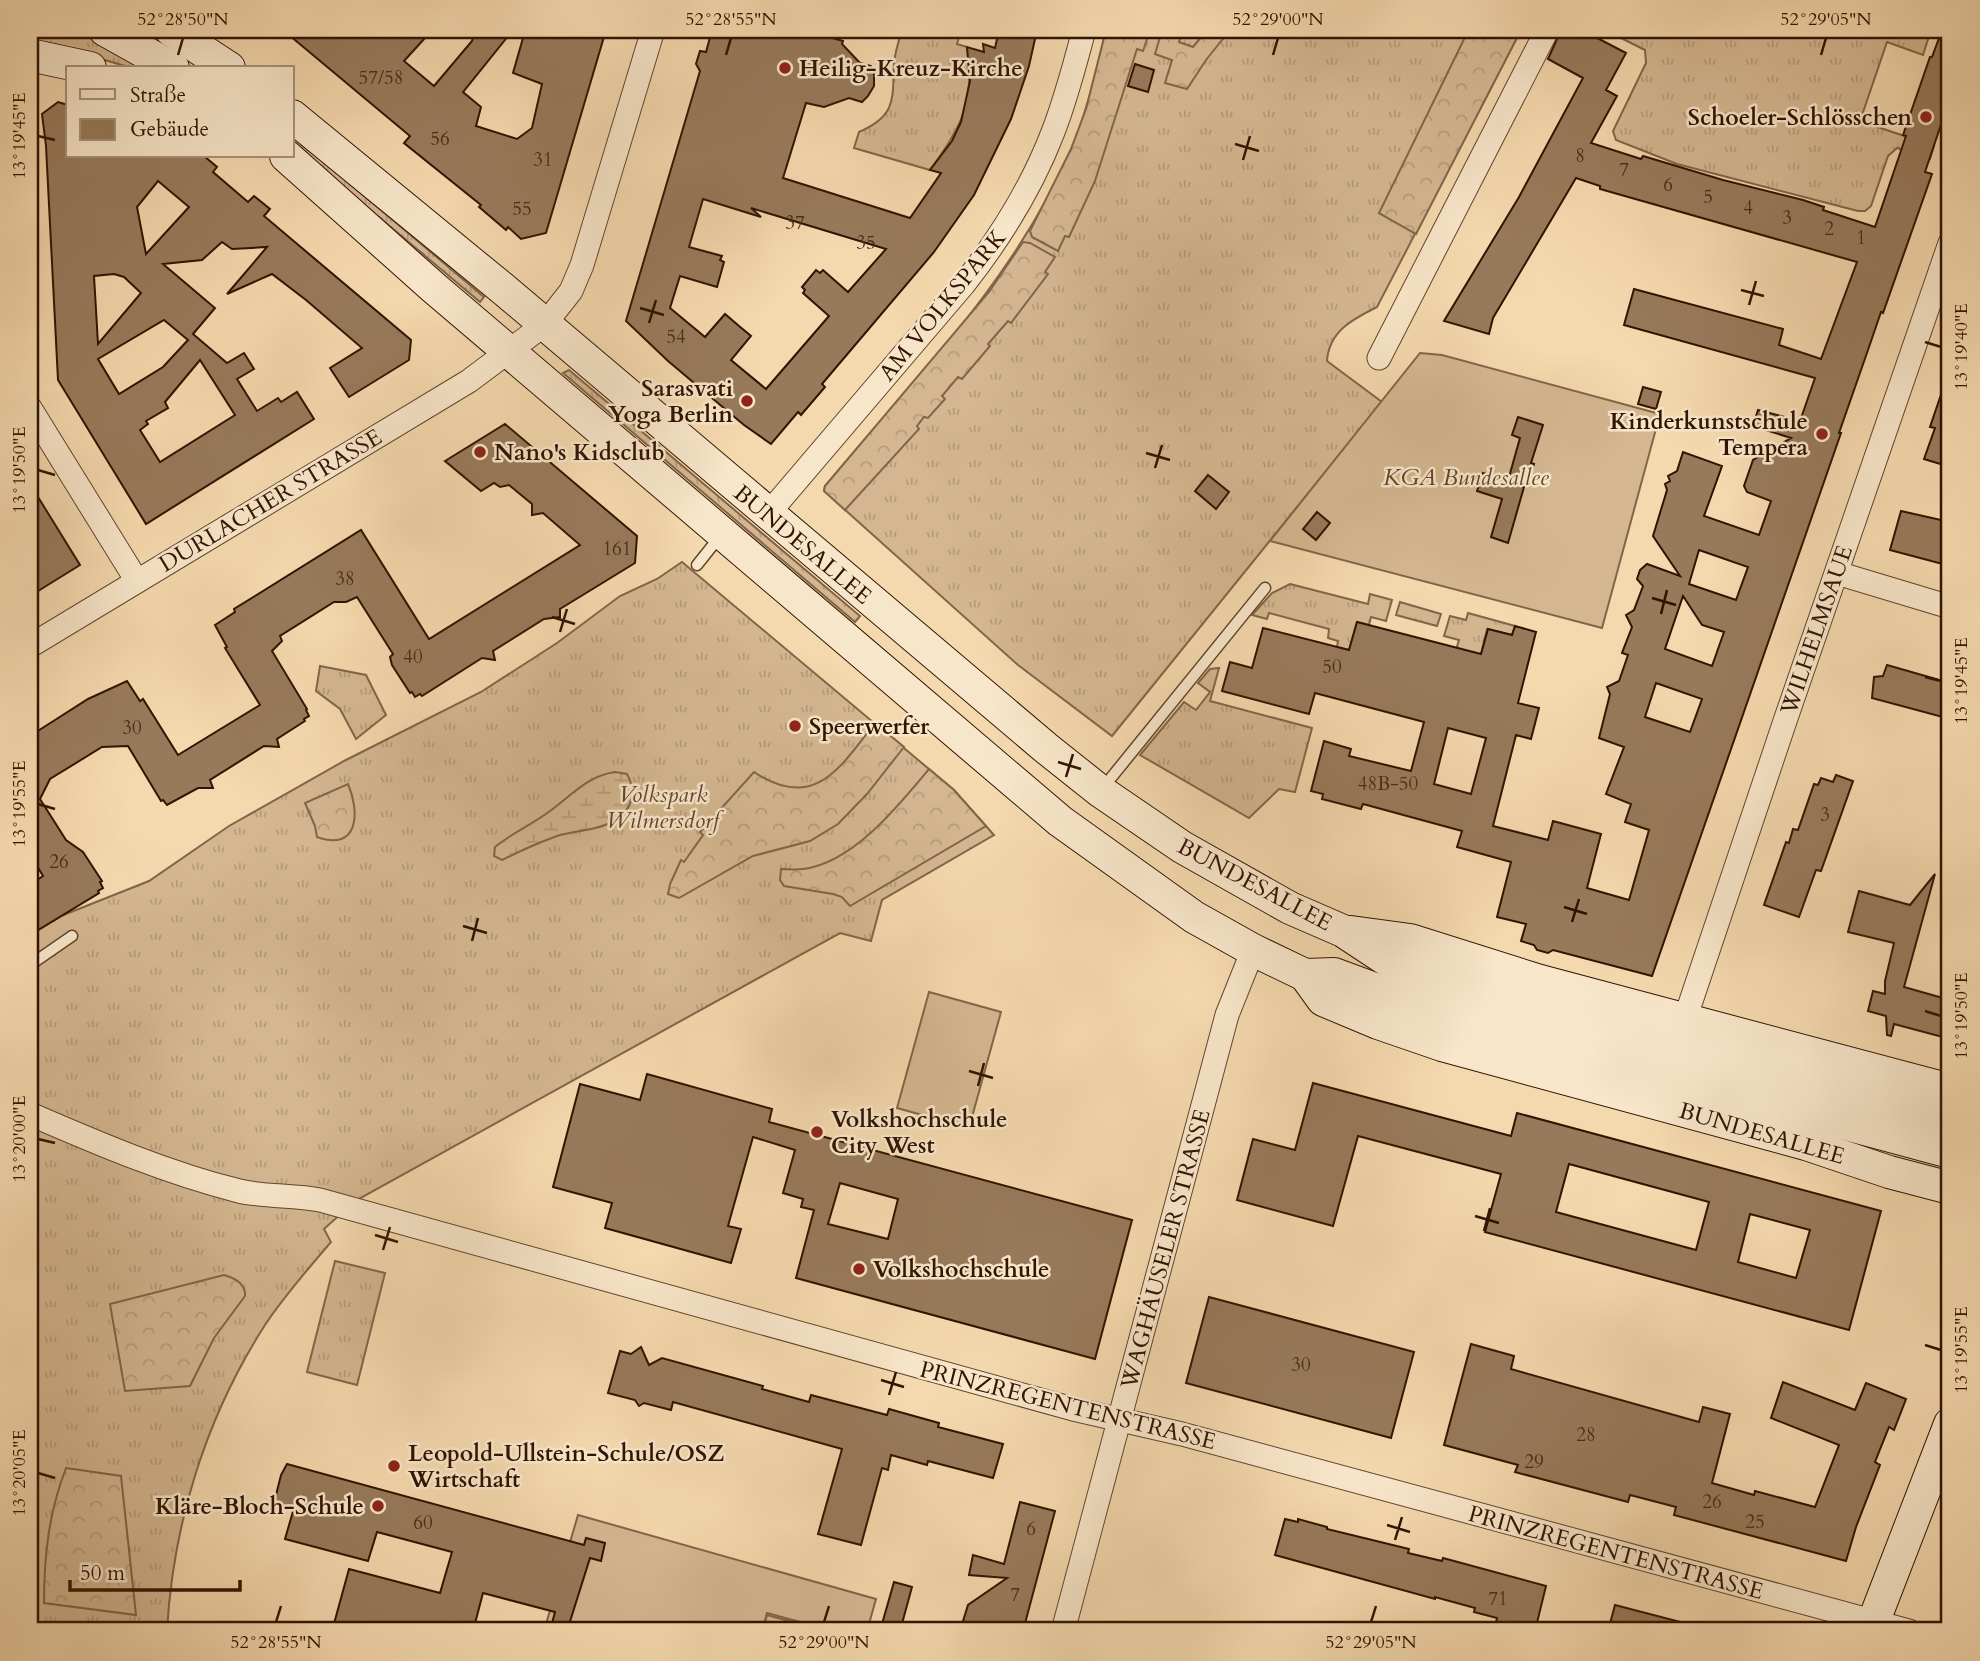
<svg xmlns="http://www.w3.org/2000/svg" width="1980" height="1661" font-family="Cardo,serif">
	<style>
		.grass { fill: url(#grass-tufts); stroke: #826549; stroke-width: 2 }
		.forest { fill: url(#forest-crowns); stroke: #826549; stroke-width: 2 }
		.wetland { fill: url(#wetland-marsh); stroke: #826549; stroke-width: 2 }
		.garden { fill: #d4b791; stroke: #826549; stroke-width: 2 }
		.building { fill: #977a5b; stroke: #311301; stroke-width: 2; fill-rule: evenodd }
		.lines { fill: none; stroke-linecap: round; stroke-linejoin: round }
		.lane-casing { stroke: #62442c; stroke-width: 13 }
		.street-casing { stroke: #62442c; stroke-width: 25 }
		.secondary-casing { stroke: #311301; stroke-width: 34 }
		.lane { stroke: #f8e6ca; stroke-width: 10 }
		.street { stroke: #f8e6ca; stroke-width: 23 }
		.secondary { stroke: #f8e6ca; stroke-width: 32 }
		.ticks { fill: none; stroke: #311301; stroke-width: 2.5 }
		.poi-dot { fill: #8f2418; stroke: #f8e6ca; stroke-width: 2.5 }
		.labels { text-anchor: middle; stroke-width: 5; stroke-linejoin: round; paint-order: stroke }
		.number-label { font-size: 19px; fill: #4a2d18 }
		.poi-label { font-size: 23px; font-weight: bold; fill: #311301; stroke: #f8e6ca; text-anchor: start }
		.street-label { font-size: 23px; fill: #311301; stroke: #f8e6ca }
		.park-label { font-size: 23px; font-style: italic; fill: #62442c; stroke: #f8e6ca }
		.neatline { fill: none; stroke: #311301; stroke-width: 2.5 }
		.ticks-label { font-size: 18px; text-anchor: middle; fill: #311301 }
	</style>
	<defs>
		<pattern id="grass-tufts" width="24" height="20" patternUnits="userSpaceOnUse" patternTransform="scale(1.75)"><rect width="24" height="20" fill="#d4b791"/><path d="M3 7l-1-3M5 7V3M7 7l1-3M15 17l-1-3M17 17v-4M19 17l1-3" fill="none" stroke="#b69c7b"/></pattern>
		<pattern id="forest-crowns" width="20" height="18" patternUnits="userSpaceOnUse" patternTransform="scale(1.75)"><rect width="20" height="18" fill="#d4b791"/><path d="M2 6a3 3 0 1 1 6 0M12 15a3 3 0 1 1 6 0" fill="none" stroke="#b69c7b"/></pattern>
		<pattern id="wetland-marsh" width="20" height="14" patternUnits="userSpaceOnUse" patternTransform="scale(1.75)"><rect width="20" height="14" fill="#d4b791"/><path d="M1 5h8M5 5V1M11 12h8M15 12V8" fill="none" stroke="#b69c7b"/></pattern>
	</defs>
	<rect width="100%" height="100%" fill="#f5d9ae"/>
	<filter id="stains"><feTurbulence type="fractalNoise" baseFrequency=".00286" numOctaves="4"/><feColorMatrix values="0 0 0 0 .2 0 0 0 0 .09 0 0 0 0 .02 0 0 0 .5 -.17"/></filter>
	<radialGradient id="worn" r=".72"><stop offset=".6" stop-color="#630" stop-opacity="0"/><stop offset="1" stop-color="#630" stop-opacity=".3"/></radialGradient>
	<g class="grass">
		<polygon points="30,30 76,30 99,39 152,68 132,68 91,56 30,44"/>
		<path d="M902,30h59l-4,14 10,3c8,54 -5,80 -37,123l-76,-22 5,-16c39,-17 33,-34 35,-69 1,-11 5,-23 8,-33z"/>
		<path d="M1106,30h415l-144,277c-24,12 -48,24 -50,54l55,41 -270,334 -94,-71 -194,-174 1,-5c90,-107 188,-205 245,-334 17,-39 26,-81 36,-122z"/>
		<polygon points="1605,30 1931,30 1923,55 1887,42 1860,121 1934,146 1930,159 1897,148 1888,156 1871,206 1865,211 1858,211 1677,164 1616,140 1613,131 1646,63 1645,50"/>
		<polygon points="292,135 484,297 480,302 292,144"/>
		<polygon points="569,370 860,616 855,622 563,373"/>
		<path d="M682,562l272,228 40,45 -112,65 -11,41 -31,-8 -485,268 -31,28 7,13c-22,26 -47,54 -66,83 -59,92 -92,198 -98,306h-137v-696l31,-19 88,-35 80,-55 115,-65 137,-69 76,-49 63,-47 37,-17z"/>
		<polygon points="1290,584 1368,604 1370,594 1392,600 1386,621 1371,617 1369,625 1357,622 1349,650 1337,647 1338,641 1328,638 1329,629 1269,613 1267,619 1252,615 1272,593"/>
		<polygon points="1400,602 1441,614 1437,626 1396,615"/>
		<polygon points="1468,613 1515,626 1512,635 1487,629 1478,667 1453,660 1459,640 1444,636 1450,616 1466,620"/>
		<polygon points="320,666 366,675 386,715 356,739 340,709 316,691"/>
		<polygon points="1219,668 1210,701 1312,728 1295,792 1279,789 1249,818 1140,755 1184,702 1196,710 1210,692 1198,683 1210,669"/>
		<polygon points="335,1261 385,1273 357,1385 307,1372"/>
	</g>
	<g class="forest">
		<polygon points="1106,30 1150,30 1143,51 1137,49 1095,181 1069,237 1065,236 1058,251 1032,237 1030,231 1071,149 1086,109"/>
		<polygon points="1162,30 1182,30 1179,42 1193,47 1207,30 1230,30 1206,60 1187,89 1165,83 1172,60 1155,54"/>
		<polygon points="1472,30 1521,30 1416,234 1379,213 1468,31 1471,32"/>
		<polygon points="1023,242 1030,243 1055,257 1045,272 1048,274 1011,323 1008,321 988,344 990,346 962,379 958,377 942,396 945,399 928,418 924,417 917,426 919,429 845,510 824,491 825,486 989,292"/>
		<path d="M875,723l29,24 -37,47 -29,30 -28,17 -57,15 -74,42 -11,-4 2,-10 11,-24 3,2 19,-27 -3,-3 54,-60c61,41 87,-6 121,-49z"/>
		<path d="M929,769l25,21 32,36 -136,80 -8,-9 -9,-3 -49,-8 -4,-6 1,-11c8,0 15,1 22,0 50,-6 96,-64 126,-100z"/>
		<path d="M348,784c12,28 11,68 -31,53l-2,-11 -10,-23z"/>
		<path d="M224,1275c10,3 22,8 21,21l-31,42 -24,48 -65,5 -15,-87z"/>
		<path d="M66,1468l55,8 15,139 -92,-12c0,-48 5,-91 22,-135z"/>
	</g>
	<path class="wetland" d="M615,772l12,2c12,22 2,43 -22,51 -15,6 -32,6 -48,11 -19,7 -37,15 -55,24l-8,-4 1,-9c17,-14 38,-23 55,-36 22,-16 37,-35 65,-39z"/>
	<g class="garden">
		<polygon points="1420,353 1442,355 1660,414 1602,628 1270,541"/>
		<polygon points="929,992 1001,1012 969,1128 897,1108"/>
		<polygon points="578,1515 876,1599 867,1631 833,1631 767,1613 762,1631 544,1631"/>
		<polygon points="767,1615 826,1631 763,1631"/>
	</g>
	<g class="building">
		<polygon points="283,30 416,30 425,38 404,61 434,86 472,41 475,30 513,30 463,92 481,107 476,126 517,139 532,128 542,84 513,73 525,31 544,36 546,30 606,30 546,233 521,239 508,227 506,230 479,207 481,205 404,143 410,136"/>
		<path d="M712,30h86l17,3 28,8 -1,3 18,19 11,3 3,7v13l-6,10 -6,6 -13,-4 -25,9 -18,-4 -23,75 127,40 31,-45 -11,-3 22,-29 9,-19 9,-41 -3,-34 17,5 -1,-8 12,4 4,-18h38l-8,36 -18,53 -37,76 -40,57 -112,132 3,3 -24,28 -3,-3 -27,32 -27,-19 -76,-64 -42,-40 74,-250 -4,-7 4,-13 6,1zM703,199l58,18 -10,-9 135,41 -38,43 -25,-22 -3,3 -4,-3 -14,17 3,3 -2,3 26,23 -63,73 -35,-29 20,-24 -12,-10 -14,-12 -20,23 -35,-29 10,-32 37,11 7,-25 -4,-2 2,-4 -33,-9z"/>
		<path d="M1561,30h21l44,23 -20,37 11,6 -26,47 50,16 2,-3 80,24 80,20 21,7 -1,3 52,17 31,-91 -3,-1 27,-78h2l10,-27h8v68l-25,74 7,2 -49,139 -2,-1 -13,38 -29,83h2l-189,543 -99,-26 -5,3 -11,-3 -3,-5 -13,-4 5,-17 -29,-7 14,-55 -54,-15 5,-16 -99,-27 -2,5 -39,-10 1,-5 -12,-3 13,-50 27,8 -2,7 62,15 13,-49 -109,-29 -6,21 -87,-23 8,-29 22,6 11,-40 86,22 8,-28 124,32 7,-25 24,6 3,-9 21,6 -18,71 21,5 -8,31 -15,-4 -23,91 55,14 5,-19 48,13 -14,54 42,12 20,-70 -24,-8 6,-18 -25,-10 18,-47 -25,-9 11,-44 -3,-7 12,-6 9,-26 -6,-2 10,-26 -6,-12 8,-5 9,-24 -6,-7 3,-9 7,-6 33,12 -27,-40 14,-46 -2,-6 5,-3 -2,-5 9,-5 6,-19 39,14 -18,50 55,19 12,-34 -24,-9 -3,-6 9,-26 38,-22 -38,-12 5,-16 42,11 15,-43 -191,-53 10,-36 149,40 -4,16 42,14 36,-97 -257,-73v-3l-24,-8 -83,140 -4,16 -45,-13 75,-124 64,-119 -35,-19zM1699,550l49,17 -12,33 -47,-16zM1683,596l19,29 22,7 -12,34 -47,-17zM1656,683l46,16 -12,33 -45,-15zM1448,728l38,10 -15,56 -37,-10z"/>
		<polygon points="1135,64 1154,70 1148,92 1128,86"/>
		<path d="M58,102l10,3v51h136l13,11 -4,5 35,30 6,-6 16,13 -6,7 147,124 -2,20 -60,37 -19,-29 32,-20 -56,-48 -34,-26 -45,20 40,-47 -35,2 -10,-7 -20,18 -39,4 52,44 -22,26 34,29 17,-10 10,16 -17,10 20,32 21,-13 3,4 16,-10 17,27 -168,105 -88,-144 -12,-234 -4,-32zM158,181l31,26 -43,47 -9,-47zM114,274l10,3 17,16 -43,51 -4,-68zM164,320l24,20 -25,27 -44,27 -21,-35zM200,360l35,55 -75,47 -20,-32 8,-6 -2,-3 22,-13 -3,-6z"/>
		<polygon points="1947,377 1950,378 1950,467 1924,459 1935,428 1930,427"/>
		<polygon points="1643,387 1661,392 1656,409 1638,404"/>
		<polygon points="1518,417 1543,425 1531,463 1534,464 1528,482 1509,477 1520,438 1512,435"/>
		<polygon points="505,424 637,536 635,563 560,609 560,617 544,619 493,651 495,660 482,658 422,696 420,694 415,697 412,692 410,693 392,665 390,657 393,654 357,597 346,602 334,602 280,636 282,641 272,651 307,709 306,710 309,716 304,719 305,721 277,739 279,747 264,746 210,780 213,788 198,788 167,805 163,800 161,801 128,746 102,747 50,779 40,799 66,840 83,852 102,881 100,882 103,888 98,891 99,893 30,935 30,885 43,876 30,854 30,736 88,699 127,681 140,701 143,699 178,755 260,705 225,648 227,647 215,625 235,612 234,609 361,530 429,639 580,545 543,513 532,515 532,504 509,485 500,487 494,483 481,491 445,461"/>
		<polygon points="1483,473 1524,487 1508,543 1491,537 1502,499 1477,491"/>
		<polygon points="1208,475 1229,492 1216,509 1195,491"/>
		<polygon points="30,484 80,565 30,596"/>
		<polygon points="1901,511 1950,522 1950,566 1890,550"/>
		<polygon points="1317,512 1330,523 1316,540 1303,529"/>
		<polygon points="1887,665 1950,683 1950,719 1872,698 1874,677 1883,676"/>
		<polygon points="1836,775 1853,781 1821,871 1816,870 1799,917 1764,905 1786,842 1789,843 1793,829 1798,830 1814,784 1818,785 1821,778 1833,782"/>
		<polygon points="1935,874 1904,987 1950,1000 1950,1039 1894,1024 1891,1036 1887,1035 1886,1016 1868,1011 1873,991 1885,994 1885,981 1894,943 1848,932 1859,891 1910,905"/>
		<path d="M647,1074l125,35 -3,13 363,98 -37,139 -299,-81 18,-68 -13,-3 2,-8 -20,-6 12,-43 -42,-13 -25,89 13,3 -10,34 -126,-35 7,-25 -59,-16 27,-103 60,16zM840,1183l58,16 -10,40 -60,-15z"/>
		<path d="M1313,1083l198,53 6,-23 364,98 -32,119 -364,-98 16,-58 -143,-38 -25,90 -96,-26 16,-61 42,11zM1569,1164l140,38 -13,48 -140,-38zM1750,1214l60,16 -14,48 -58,-16z"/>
		<polygon points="1209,1297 1414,1352 1391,1438 1186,1383"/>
		<polygon points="1471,1344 1514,1356 1511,1369 1699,1422 1703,1407 1730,1414 1712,1483 1754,1495 1755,1491 1815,1507 1839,1445 1771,1418 1783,1382 1855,1410 1866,1383 1906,1399 1894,1430 1889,1427 1875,1462 1880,1465 1856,1527 1846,1561 1674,1515 1676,1507 1630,1495 1628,1502 1515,1472 1518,1465 1444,1445"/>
		<polygon points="641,1347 649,1365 662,1358 763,1386 762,1389 809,1402 811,1395 887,1415 889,1409 939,1423 938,1427 1003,1444 993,1478 928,1461 927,1465 891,1455 888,1470 882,1468 861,1545 818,1534 842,1449 673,1402 671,1410 644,1403 639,1406 635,1400 608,1393 620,1351 631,1354"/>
		<polygon points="287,1464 584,1545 586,1538 605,1543 601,1561 590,1558 567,1631 550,1631 555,1612 483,1593 473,1631 332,1631 349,1569 440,1593 452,1552 377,1532 368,1561 285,1539 294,1508 274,1503 281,1475"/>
		<polygon points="1020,1502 1055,1511 1023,1631 960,1631 968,1605 1007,1578 969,1575 973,1555 1004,1564"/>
		<polygon points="1285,1519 1298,1522 1298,1519 1327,1527 1327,1529 1409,1549 1408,1553 1442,1561 1443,1558 1546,1586 1535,1631 1510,1631 1495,1627 1497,1618 1474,1612 1475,1608 1435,1597 1435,1599 1275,1555"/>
		<polygon points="894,1582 912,1587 900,1631 880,1631"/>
		<polygon points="1615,1605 1692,1625 1692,1631 1608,1631"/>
	</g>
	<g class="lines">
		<g class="lane-casing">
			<g id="lane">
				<polyline points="697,565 721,535"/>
				<polyline points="1102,789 1265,588"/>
				<polyline points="30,965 72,936"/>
			</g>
		</g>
		<g class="street-casing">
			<g id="street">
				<polyline points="1379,358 1547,30"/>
				<polyline points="30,408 137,581"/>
				<path d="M768,514l196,-230c36,-46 68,-97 89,-152 13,-33 22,-68 31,-102"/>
				<polyline points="1837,573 1950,607"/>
				<polyline points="30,646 469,381 545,324 571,291 582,265 653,30"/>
				<polyline points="1685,1019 1785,721 1950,243"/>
				<path d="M30,1114c67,29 137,59 209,77 26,6 54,4 81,9l753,209 109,25 727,197"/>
				<polyline points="1063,1631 1227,1015 1253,950"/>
			</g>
		</g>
		<g class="secondary-casing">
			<g id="secondary">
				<polyline points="105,30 173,68"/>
				<polyline points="171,30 229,68"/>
				<polyline points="30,55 90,68"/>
				<polyline points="292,116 502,288 1046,748 1100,791 1182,847 1290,908 1343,931 1399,968 1457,988 1546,1013 1950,1121"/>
				<polyline points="286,156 433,287 1060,821 1194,917 1253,950 1305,975 1334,974 1453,1018 1950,1152"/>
				<polyline points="1351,932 1410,940 1540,981 1950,1090"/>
				<polyline points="1305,975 1323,1000 1378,1023 1442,1045 1806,1144 1889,1172 1950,1188"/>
				<polyline points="1870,1631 1950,1424"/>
			</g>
		</g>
		<use href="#lane" class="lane"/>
		<use href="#street" class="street"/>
		<use href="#secondary" class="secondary"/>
	</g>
	<path class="ticks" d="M178,55l5,-17M726,55l5,-17M1273,55l5,-17M1821,55l5,-17M38,136l17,4M1235,144l24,7M1243,160l7,-24M1741,290l23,6M1749,305l7,-24M640,308l24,7M649,323l7,-23M1925,342l16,5M1146,453l24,7M1155,468l7,-23M38,470l17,5M1652,598l24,7M1661,614l6,-24M552,617l23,7M560,632l7,-23M1925,677l16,4M1058,762l23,7M1066,777l7,-23M38,804l17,5M1564,907l23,7M1572,922l7,-23M463,926l24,7M472,941l6,-23M1925,1011l16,5M969,1071l24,7M978,1086l6,-23M38,1139l17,4M1475,1216l24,7M1484,1231l6,-23M375,1235l23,7M383,1250l7,-23M1925,1345l16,5M881,1380l23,7M889,1395l7,-23M38,1473l17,5M1387,1525l23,7M1395,1540l7,-23M276,1622l5,-16M824,1622l5,-16M1371,1622l5,-16"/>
	<g class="poi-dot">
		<circle cx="785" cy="68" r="7"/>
		<circle cx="1926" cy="117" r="7"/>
		<circle cx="747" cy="401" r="7"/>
		<circle cx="1822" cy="434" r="7"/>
		<circle cx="480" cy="452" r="7"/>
		<circle cx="795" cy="726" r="7"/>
		<circle cx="817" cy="1132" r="7"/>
		<circle cx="859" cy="1269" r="7"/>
		<circle cx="394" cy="1466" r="7"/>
		<circle cx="378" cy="1506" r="7"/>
	</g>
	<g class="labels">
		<g class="number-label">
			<text x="381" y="84">57/58</text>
			<text x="440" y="145">56</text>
			<text x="1580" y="162">8</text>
			<text x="543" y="166">31</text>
			<text x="1624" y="176">7</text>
			<text x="1668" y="191">6</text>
			<text x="1708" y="203">5</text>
			<text x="1748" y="214">4</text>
			<text x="522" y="215">55</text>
			<text x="1787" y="224">3</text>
			<text x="795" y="229">37</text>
			<text x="1829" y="235">2</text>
			<text x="1861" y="244">1</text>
			<text x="866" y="249">35</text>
			<text x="676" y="343">54</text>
			<text x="617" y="555">161</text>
			<text x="345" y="585">38</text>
			<text x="413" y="663">40</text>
			<text x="1332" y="673">50</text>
			<text x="132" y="734">30</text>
			<text x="1388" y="790">48B-50</text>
			<text x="1825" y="821">3</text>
			<text x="59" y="868">26</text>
			<text x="1301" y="1371">30</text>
			<text x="1586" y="1441">28</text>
			<text x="1534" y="1468">29</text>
			<text x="1712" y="1508">26</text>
			<text x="1755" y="1528">25</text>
			<text x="423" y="1529">60</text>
			<text x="1031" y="1535">6</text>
			<text x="1015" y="1601">7</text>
			<text x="1498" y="1605">71</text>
		</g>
		<g class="poi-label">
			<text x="799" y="76">Heilig-Kreuz-Kirche</text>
			<text x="1912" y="125" text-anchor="end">Schoeler-Schlösschen</text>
			<text x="733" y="396" text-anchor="end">Sarasvati<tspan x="733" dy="26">Yoga Berlin</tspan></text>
			<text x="1808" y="429" text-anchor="end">Kinderkunstschule<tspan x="1808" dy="26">Tempera</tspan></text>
			<text x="494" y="460">Nano's Kidsclub</text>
			<text x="809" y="734">Speerwerfer</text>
			<text x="831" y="1127">Volkshochschule<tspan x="831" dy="26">City West</tspan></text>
			<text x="873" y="1277">Volkshochschule</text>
			<text x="408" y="1461">Leopold-Ullstein-Schule/OSZ<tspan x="408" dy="26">Wirtschaft</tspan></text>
			<text x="364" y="1514" text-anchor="end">Kläre-Bloch-Schule</text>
		</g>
		<g class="street-label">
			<text transform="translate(942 305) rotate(-51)" y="8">AM VOLKSPARK</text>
			<text transform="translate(270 500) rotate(-31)" y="8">DURLACHER STRASSE</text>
			<text transform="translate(803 544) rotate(40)" y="8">BUNDESALLEE</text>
			<text transform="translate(1816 630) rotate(-71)" y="8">WILHELMSAUE</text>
			<text transform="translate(1255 884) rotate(28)" y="8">BUNDESALLEE</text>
			<text transform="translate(1762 1133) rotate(16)" y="8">BUNDESALLEE</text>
			<text transform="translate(1165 1249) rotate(-75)" y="8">WAGHÄUSELER STRASSE</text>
			<text transform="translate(1068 1405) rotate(14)" y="8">PRINZREGENTENSTRASSE</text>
			<text transform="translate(1616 1552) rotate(15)" y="8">PRINZREGENTENSTRASSE</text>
		</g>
		<g class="park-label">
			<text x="1466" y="485">KGA Bundesallee</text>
			<text x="663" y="802">Volkspark<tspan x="663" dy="26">Wilmersdorf</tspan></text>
		</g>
	</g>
	<rect width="1980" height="1661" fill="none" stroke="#f5d9ae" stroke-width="77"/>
	<rect x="66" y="66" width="228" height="91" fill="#f8e6ca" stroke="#a8927a" stroke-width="2"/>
	<rect x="80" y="89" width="35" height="10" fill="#f8e6ca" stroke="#a8927a" stroke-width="2"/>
	<text x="130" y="102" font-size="21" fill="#311301">Straße</text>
	<rect x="80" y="119" width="35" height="21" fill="#977a5b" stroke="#a8927a" stroke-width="2"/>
	<text x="130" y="136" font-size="21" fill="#311301">Gebäude</text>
	<path d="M70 1580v10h170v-10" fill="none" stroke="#311301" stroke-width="3.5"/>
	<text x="80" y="1580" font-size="21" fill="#311301" stroke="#f8e6ca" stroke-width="5" paint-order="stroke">50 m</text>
	<rect x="38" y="38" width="1903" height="1584" class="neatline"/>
	<g class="ticks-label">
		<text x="183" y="25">52°28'50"N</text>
		<text x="731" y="25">52°28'55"N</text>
		<text x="1278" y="25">52°29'00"N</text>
		<text x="1826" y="25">52°29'05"N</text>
		<text transform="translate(19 136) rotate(-90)" y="6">13°19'45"E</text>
		<text transform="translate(1961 347) rotate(-90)" y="6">13°19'40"E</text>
		<text transform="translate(19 470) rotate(-90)" y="6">13°19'50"E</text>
		<text transform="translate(1961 681) rotate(-90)" y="6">13°19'45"E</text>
		<text transform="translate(19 804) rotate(-90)" y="6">13°19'55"E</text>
		<text transform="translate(1961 1016) rotate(-90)" y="6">13°19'50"E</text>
		<text transform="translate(19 1139) rotate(-90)" y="6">13°20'00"E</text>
		<text transform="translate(1961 1350) rotate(-90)" y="6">13°19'55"E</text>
		<text transform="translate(19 1473) rotate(-90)" y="6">13°20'05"E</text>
		<text x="276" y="1648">52°28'55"N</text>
		<text x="824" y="1648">52°29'00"N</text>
		<text x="1371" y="1648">52°29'05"N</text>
	</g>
	<rect width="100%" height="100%" filter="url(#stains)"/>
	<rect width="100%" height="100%" fill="url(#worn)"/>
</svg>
